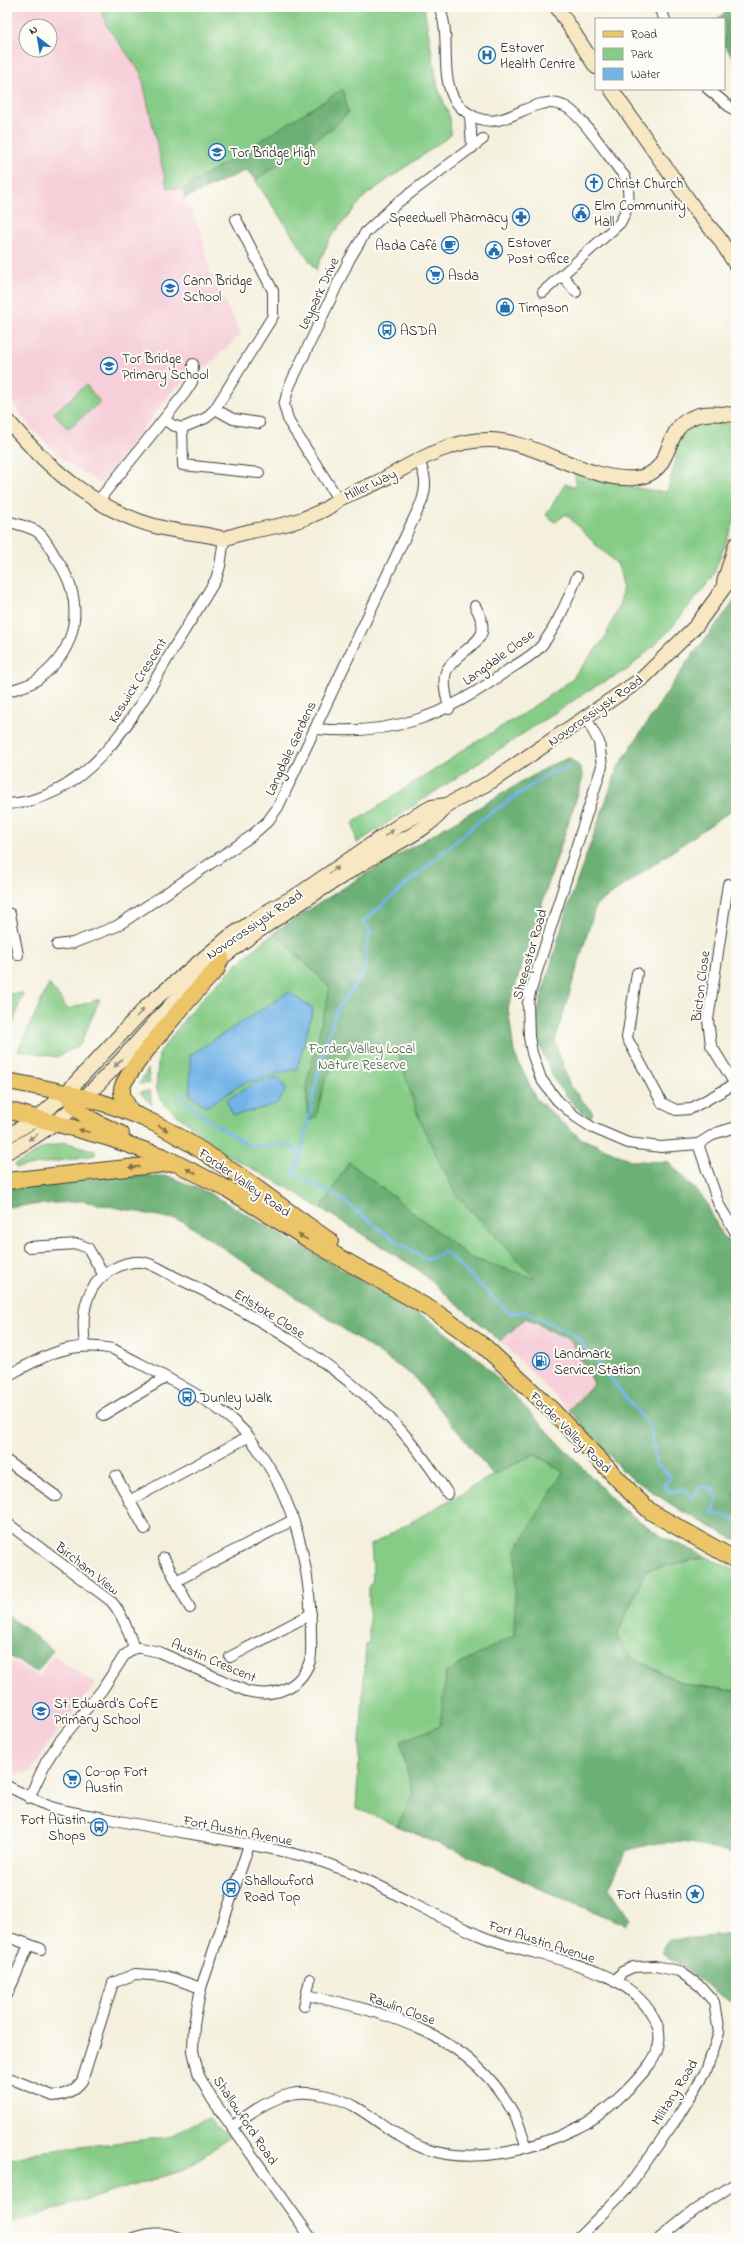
<svg xmlns="http://www.w3.org/2000/svg" width="743" height="2245" font-family="'Indie Flower',sans-serif">
	<style>
		.built { fill: #f6cfd9; fill-rule: evenodd }
		.green { fill: #86cc87; stroke: #517452 }
		.forest { fill: #6cb074; stroke: #446648 }
		.water { fill: #72b4e7; stroke: #476882 }
		.lines { fill: none; stroke-linecap: round; stroke-linejoin: round }
		.stream { stroke: #72b4e7; stroke-width: 3 }
		.street-casing { stroke: #3c3c39; stroke-width: 12 }
		.secondary-casing { stroke: #3c3c39; stroke-width: 16 }
		.primary-casing { stroke: #3c3c39; stroke-width: 18 }
		.street { stroke: #fff; stroke-width: 10 }
		.secondary { stroke: #f7e8c3; stroke-width: 14 }
		.primary { stroke: #ecc569; stroke-width: 16 }
		.oneway { fill: #948c78 }
		.oneway2 { fill: #847042 }
		.labels { text-anchor: middle; stroke-width: 4; stroke-linejoin: round; paint-order: stroke }
		.poi-label { font-size: 14px; fill: #1c1c1c; stroke: #fdfcf7; text-anchor: start }
		.street-label { font-size: 14px; fill: #1c1c1c; stroke: #fdfcf7 }
		.park-label { font-size: 14px; fill: #466247; stroke: #fdfcf7 }
	</style>
	<rect width="100%" height="100%" fill="#fdfcf7"/>
	<filter id="ink" filterUnits="userSpaceOnUse"><feTurbulence type="fractalNoise" baseFrequency=".025" numOctaves="2"/><feDisplacementMap in="SourceGraphic" scale="8" xChannelSelector="R" yChannelSelector="G"/><feConvolveMatrix kernelMatrix="1 2 1 2 8 2 1 2 1" color-interpolation-filters="sRGB"/></filter>
	<filter id="wash" filterUnits="userSpaceOnUse"><feTurbulence type="fractalNoise" baseFrequency=".012" numOctaves="4" result="noise"/><feDisplacementMap in="SourceGraphic" scale="16" xChannelSelector="R" yChannelSelector="G"/><feGaussianBlur stdDeviation="0.9" result="paint"/><feColorMatrix in="noise" values="0 0 0 0 0 0 0 0 0 0 0 0 0 0 0 0 0 1.4 0 .05"/><feComposite in="paint" operator="in"/></filter>
	<g filter="url(#wash)">
		<rect width="100%" height="100%" fill="#f4f0dd"/>
		<g class="built">
			<path d="M7,7h417l14,81 12,30 1,17 -85,60 -36,43 -14,32 -69,-100 -62,28 16,34 10,42 30,60 -32,31 -4,2 -8,-5 -12,9v7l-4,7 -6,2 -74,97 -33,-21 -33,-30 -28,-37zM26,26h24v24h-24z"/>
			<polygon points="526,1318 570,1340 594,1383 569,1410 500,1341"/>
			<polygon points="53,1655 96,1684 52,1738 31,1772 7,1775 7,1657 12,1662 39,1676"/>
		</g>
		<g class="green">
			<polygon points="101,7 424,7 438,88 450,118 451,135 366,195 330,238 316,270 255,180 331,129 348,113 183,189 167,188 141,73 106,25"/>
			<polygon points="86,385 100,402 68,429 54,413"/>
			<path d="M707,421l22,3 7,4v89l-24,61 -44,54 -41,38 -33,17 -237,156 -4,-19 2,-3c21,-11 39,-26 59,-39 15,-10 32,-17 44,-29l66,-40 46,-32 35,-43 15,-34 3,-19 -5,-20 -25,-23 -27,-28 -11,8 -9,-7 19,-31 12,3 -3,-14 68,16 25,3 9,-33 -1,-14 4,-8 15,-12z"/>
			<polygon points="569,758 580,767 583,777 508,1008 514,1053 536,1099 580,1138 633,1161 669,1162 705,1200 721,1234 736,1249 736,1540 680,1510 626,1474 569,1410 594,1383 570,1340 526,1318 500,1341 416,1268 293,1191 222,1152 163,1103 156,1087 159,1053 192,1009 242,959 274,933 356,880 551,765"/>
			<polygon points="49,984 68,1009 100,999 80,1045 57,1057 18,1050"/>
			<polygon points="23,993 7,1042 7,994"/>
			<polygon points="148,1069 150,1083 139,1084"/>
			<polygon points="150,1091 152,1105 140,1092"/>
			<polygon points="65,1142 95,1151 95,1155 16,1168 15,1165 43,1148"/>
			<polygon points="534,1454 564,1472 516,1550 527,1624 451,1849 356,1808 366,1644 369,1643 369,1585 372,1584 373,1571 371,1545 493,1475"/>
			<polygon points="707,1557 736,1571 736,1691 685,1684 630,1657 617,1635 646,1570"/>
			<polygon points="208,2118 230,2137 184,2170 7,2224 7,2161 37,2152 167,2137"/>
		</g>
		<g class="forest">
			<polygon points="732,7 736,7 736,60 724,46 724,19 717,19"/>
			<polygon points="343,89 348,113 331,129 255,180 247,170 185,198 183,189"/>
			<polygon points="736,598 736,807 596,905 555,1041 570,1086 593,1113 590,1119 573,1104 555,1081 541,1050 536,1020 544,988 567,909 618,767 687,662 731,606"/>
			<polygon points="569,758 580,767 583,777 508,1008 514,1053 536,1099 580,1138 633,1161 669,1162 705,1200 721,1234 736,1249 736,1493 732,1494 736,1496 736,1540 680,1510 626,1474 569,1410 594,1383 570,1340 526,1318 500,1341 416,1268 321,1208 349,1162 471,1258 535,1278 456,1195 420,1122 396,1046 361,1043 326,1077 316,1118 308,1121 306,1086 330,988 274,932 356,880 551,765"/>
			<path d="M124,1176h44l41,17 221,127 50,40 141,148 40,28 46,21 -61,13 -29,65 13,22 54,27 52,7v163c-44,-12 -65,-18 -110,-3l-17,37 22,31 -5,6 -81,-34 -75,-35 -73,-30 16,-32 -13,-53 40,-15 6,-54 68,-37 2,-85 47,-78 -29,-18 -41,21 -80,-99 -230,-155 -100,-20 -76,6v-22z"/>
			<polygon points="7,1615 53,1650 37,1672 7,1655"/>
			<polygon points="736,1934 736,2006 661,1952 668,1940"/>
		</g>
		<g class="water">
			<polygon points="289,992 313,1009 297,1069 242,1084 206,1107 190,1095 190,1055"/>
			<path d="M279,1078l7,11 -8,14c-5,3 -40,12 -45,12l-7,-15 29,-17z"/>
		</g>
		<g class="lines">
			<g class="stream">
				<polyline points="569,768 551,772 479,821 363,922 371,931 366,947 366,964 361,977 337,1009 322,1056 300,1158 293,1173 343,1200 386,1234 427,1260 445,1252 511,1314 524,1311 575,1335 650,1427 657,1465 671,1476 664,1485 670,1492 682,1489 692,1497 701,1487 712,1488 717,1500 712,1513 736,1519"/>
				<polyline points="177,1096 183,1097 198,1113 249,1146 289,1145 300,1155"/>
			</g>
		</g>
	</g>
	<g filter="url(#ink)">
		<g class="lines">
			<g class="street-casing">
				<g id="street">
					<path d="M439,7c13,28 0,64 15,92 5,8 12,14 21,18 32,16 56,-25 89,-11 16,6 48,56 61,71 6,18 4,30 -5,46l-77,69"/>
					<polyline points="658,7 665,19"/>
					<polyline points="708,89 736,112"/>
					<polyline points="470,115 472,148"/>
					<polyline points="562,275 576,292"/>
					<polyline points="215,409 233,419 259,423"/>
					<polyline points="164,419 172,425 182,428 206,418 215,409 273,316 273,291 236,219"/>
					<polyline points="182,428 183,465 259,473"/>
					<polyline points="338,499 289,422 284,405 289,387 349,260 365,233 397,203 483,139"/>
					<polyline points="98,501 185,393 192,382 193,364"/>
					<path d="M7,521c9,3 25,6 32,12 7,6 13,19 19,28 27,41 21,88 -20,118 -8,7 -22,9 -31,13"/>
					<path d="M449,709c-2,-12 -7,-26 -3,-37 1,-4 5,-7 7,-10 21,-22 41,-23 22,-56"/>
					<polyline points="586,718 599,742 602,766 530,993 528,1003 529,1037 532,1053 541,1079 557,1100 576,1117 593,1128 628,1143 661,1147 698,1144 716,1133 736,1127"/>
					<path d="M316,729c79,7 129,-13 192,-59 11,-7 26,-15 34,-25 16,-21 25,-44 35,-68"/>
					<path d="M7,804c84,-4 129,-91 166,-155 14,-23 29,-46 43,-70l4,-13 4,-27"/>
					<polyline points="728,884 708,1020 711,1045 736,1086"/>
					<polyline points="7,913 10,914 18,955"/>
					<path d="M57,945l16,-2 44,-17 133,-89 18,-16 10,-14 144,-306c5,-15 4,-27 -4,-41"/>
					<polyline points="637,973 627,1038 662,1103 676,1110 690,1109 735,1084"/>
					<polyline points="698,1144 719,1205 736,1233"/>
					<polyline points="28,1247 78,1244 88,1248 103,1274"/>
					<path d="M85,1345c-4,-30 -1,-60 28,-76 9,-5 18,-8 29,-7 10,1 23,10 33,15 67,31 134,70 190,118 35,30 58,60 83,99"/>
					<path d="M7,1376c37,-20 63,-36 106,-27 43,24 107,52 137,89 14,19 26,38 35,60 18,42 26,90 26,136 0,8 1,19 -1,27 -11,29 -37,37 -64,30l-87,-39 -18,-4h-7l-10,8 -22,34 -43,52 -13,20 -17,36"/>
					<polyline points="103,1415 165,1378"/>
					<polyline points="7,1461 56,1496"/>
					<polyline points="116,1476 145,1529"/>
					<polyline points="129,1501 248,1437"/>
					<path d="M7,1523l104,78c12,14 17,30 23,47"/>
					<polyline points="164,1558 190,1608"/>
					<polyline points="176,1581 293,1520"/>
					<polyline points="230,1657 311,1614"/>
					<path d="M7,1786c15,7 29,15 44,21 17,6 36,7 54,11 66,14 133,22 198,38 63,17 119,55 178,80 54,23 142,25 173,82 9,15 6,32 -4,46 -17,22 -47,52 -73,64 -45,22 -104,38 -154,20 -24,-9 -45,-28 -67,-41 -17,-10 -46,-17 -65,-13 -22,5 -42,19 -59,33"/>
					<polyline points="249,1845 201,1988 194,2024 193,2051 199,2076 212,2099 311,2238"/>
					<polyline points="14,1939 41,1949"/>
					<polyline points="7,1995 29,1945"/>
					<path d="M307,1995c82,18 166,40 208,121 5,10 8,21 12,31"/>
					<polyline points="304,2006 310,1979"/>
					<path d="M7,2077l46,19c13,-1 21,-5 29,-15l31,-98 22,-9 31,2 35,12"/>
					<path d="M133,2238c16,-5 31,-7 47,0"/>
					<polyline points="578,2238 626,2190 679,2115 706,2071 719,2033 714,2002 700,1986 679,1971 655,1966 633,1967 622,1972 615,1982"/>
					<polyline points="660,2238 695,2210 736,2183"/>
				</g>
			</g>
			<g class="secondary-casing">
				<g id="secondary">
					<polyline points="557,7 596,67"/>
					<polyline points="611,89 696,211 719,238 736,265"/>
					<path d="M7,420c43,50 93,95 160,109 19,4 38,4 57,10 26,-11 55,-10 81,-21 8,-3 18,-7 25,-12 3,-2 6,-5 9,-7 13,-6 26,-11 39,-17 35,-18 70,-43 112,-42 48,1 98,42 145,38 40,-4 27,-47 56,-60 14,-7 31,-4 45,-3"/>
					<polyline points="724,582 736,544"/>
					<polyline points="7,1136 38,1118 67,1092 149,1004 229,937 270,910 299,894 401,824 432,807 447,805 492,781 643,678 696,626 736,571"/>
					<path d="M7,1152c74,-35 120,-102 175,-159 22,-23 49,-43 75,-61 38,-27 79,-52 119,-77 24,-14 56,-27 71,-50"/>
				</g>
			</g>
			<g class="primary-casing">
				<g id="primary">
					<path d="M7,1081c50,9 103,20 149,43 62,32 117,78 174,117"/>
					<path d="M67,1092c6,22 35,33 54,42"/>
					<polyline points="7,1110 106,1137 164,1157 229,1190 311,1241 437,1313 485,1347 550,1408 635,1497 651,1512 736,1560"/>
					<path d="M132,1113c-4,-7 -11,-15 -10,-24 0,-15 79,-104 94,-119l5,-12"/>
					<polyline points="7,1181 173,1163"/>
				</g>
			</g>
			<use href="#street" class="street"/>
			<use href="#secondary" class="secondary"/>
			<use href="#primary" class="primary"/>
		</g>
		<defs><path id="oneway-solid" d="M-6-.8H1V-3.2L6.5 0L1 3.2V.8H-6Z"/></defs>
		<g class="oneway">
			<use href="#oneway-solid" transform="translate(389 833) rotate(-34)"/>
			<use href="#oneway-solid" transform="translate(334 870) rotate(-34)"/>
			<use href="#oneway-solid" transform="translate(140 1013) rotate(-46)"/>
			<use href="#oneway-solid" transform="translate(118 1063) rotate(133)"/>
			<use href="#oneway-solid" transform="translate(33 1137) rotate(148)"/>
		</g>
		<g class="oneway2">
			<use href="#oneway-solid" transform="translate(163 1128) rotate(30)"/>
			<use href="#oneway-solid" transform="translate(84 1131) rotate(-165)"/>
			<use href="#oneway-solid" transform="translate(134 1167) rotate(174)"/>
			<use href="#oneway-solid" transform="translate(191 1171) rotate(-154)"/>
			<use href="#oneway-solid" transform="translate(303 1237) rotate(-148)"/>
		</g>
	</g>
	<defs>
		<g id="hospital-ring" transform="scale(0.9)"><circle r="9.5" fill="#fdfcf7" stroke="#1f6fb2" stroke-width="1.5"/><path d="M-5-5h3v3.5h4V-5h3V5h-3V1.5h-4V5h-3Z" fill="#1f6fb2"/></g>
		<g id="school-ring" transform="scale(0.9)"><circle r="9.5" fill="#fdfcf7" stroke="#1f6fb2" stroke-width="1.5"/><path d="M0-5L7-2L0 1L-7-2ZM-4 1L0 2.5L4 1V4Q0 6-4 4Z" fill="#1f6fb2"/></g>
		<g id="church-ring" transform="scale(0.9)"><circle r="9.5" fill="#fdfcf7" stroke="#1f6fb2" stroke-width="1.5"/><path d="M-1.2-6h2.4v3.5h3.3v2.4h-3.3V6h-2.4V-.1h-3.3v-2.4h3.3Z" fill="#1f6fb2"/></g>
		<g id="civic-ring" transform="scale(0.9)"><circle r="9.5" fill="#fdfcf7" stroke="#1f6fb2" stroke-width="1.5"/><path d="M-.6-6.5H3V-4.5H.6V-3L4-1V1h2V6H-6V1h2V-1L-.6-3ZM-1.2 2.5V6h2.4V2.5Z" fill="#1f6fb2"/></g>
		<g id="pharmacy-ring" transform="scale(0.9)"><circle r="9.5" fill="#fdfcf7" stroke="#1f6fb2" stroke-width="1.5"/><path d="M-2-6h4v4h4v4h-4v4h-4v-4h-4v-4h4Z" fill="#1f6fb2"/></g>
		<g id="cafe-ring" transform="scale(0.9)"><circle r="9.5" fill="#fdfcf7" stroke="#1f6fb2" stroke-width="1.5"/><path d="M-5.5-4.5H6V0H3Q3 3.5 0 3.5H-2.5Q-5.5 3.5-5.5 0ZM3-3.2v2h1.7v-2ZM-6 4.5H4V6H-6Z" fill="#1f6fb2"/></g>
		<g id="supermarket-ring" transform="scale(0.9)"><circle r="9.5" fill="#fdfcf7" stroke="#1f6fb2" stroke-width="1.5"/><path d="M-6-5.5h2.5l.6 2H6L4.5 2H-2.5L-4.4-4H-6ZM-1.5 3.2a1.3 1.3 0 1 0 .1 0ZM3 3.2a1.3 1.3 0 1 0 .1 0Z" fill="#1f6fb2"/></g>
		<g id="shop-ring" transform="scale(0.9)"><circle r="9.5" fill="#fdfcf7" stroke="#1f6fb2" stroke-width="1.5"/><path d="M-5-2.5h2.3a2.7 3.5 0 0 1 5.4 0H5L5.5 6h-11ZM-1.5-2.5h3a1.5 2.3 0 0 0-3 0Z" fill="#1f6fb2"/></g>
		<g id="bus-ring" transform="scale(0.9)"><circle r="9.5" fill="#fdfcf7" stroke="#1f6fb2" stroke-width="1.5"/><path d="M-5-6H5V4H4V6H2V4H-2V6H-4V4H-5ZM-3.5-4V0h7V-4ZM-3.5 1.2v1.5H-2V1.2ZM2 1.2v1.5H3.5V1.2Z" fill="#1f6fb2"/></g>
		<g id="fuel-ring" transform="scale(0.9)"><circle r="9.5" fill="#fdfcf7" stroke="#1f6fb2" stroke-width="1.5"/><path d="M-5.5-6h7V0h2V4h1.3V-2.5L3-4.5l.8-.8L6-3V5H2.5V1h-1V6h-7ZM-4.2-4.7v3.2H.2V-4.7Z" fill="#1f6fb2"/></g>
		<g id="sight-ring" transform="scale(0.9)"><circle r="9.5" fill="#fdfcf7" stroke="#1f6fb2" stroke-width="1.5"/><path d="M0-6L1.8-2.2L6-1.7L2.9 1.2L3.7 5.4L0 3.3L-3.7 5.4L-2.9 1.2L-6-1.7L-1.8-2.2Z" fill="#1f6fb2"/></g>
	</defs>
	<g fill-rule="evenodd">
		<use href="#hospital-ring" x="487" y="55"/>
		<use href="#school-ring" x="217" y="152"/>
		<use href="#church-ring" x="594" y="183"/>
		<use href="#civic-ring" x="581" y="213"/>
		<use href="#pharmacy-ring" x="521" y="217"/>
		<use href="#cafe-ring" x="450" y="245"/>
		<use href="#civic-ring" x="494" y="250"/>
		<use href="#supermarket-ring" x="435" y="275"/>
		<use href="#school-ring" x="170" y="288"/>
		<use href="#shop-ring" x="505" y="307"/>
		<use href="#bus-ring" x="387" y="330"/>
		<use href="#school-ring" x="109" y="366"/>
		<use href="#fuel-ring" x="541" y="1361"/>
		<use href="#bus-ring" x="187" y="1397"/>
		<use href="#school-ring" x="41" y="1711"/>
		<use href="#supermarket-ring" x="72" y="1779"/>
		<use href="#bus-ring" x="99" y="1827"/>
		<use href="#bus-ring" x="231" y="1888"/>
		<use href="#sight-ring" x="695" y="1894"/>
	</g>
	<g class="labels">
		<g class="poi-label">
			<text x="500" y="52">Estover<tspan x="500" dy="16">Health Centre</tspan></text>
			<text x="230" y="157">Tor Bridge High</text>
			<text x="607" y="188">Christ Church</text>
			<text x="594" y="210">Elm Community<tspan x="594" dy="16">Hall</tspan></text>
			<text x="508" y="222" text-anchor="end">Speedwell Pharmacy</text>
			<text x="507" y="247">Estover<tspan x="507" dy="16">Post Office</tspan></text>
			<text x="437" y="250" text-anchor="end">Asda Café</text>
			<text x="448" y="280">Asda</text>
			<text x="183" y="285">Cann Bridge<tspan x="183" dy="16">School</tspan></text>
			<text x="518" y="312">Timpson</text>
			<text x="400" y="335">ASDA</text>
			<text x="122" y="363">Tor Bridge<tspan x="122" dy="16">Primary School</tspan></text>
			<text x="554" y="1358">Landmark<tspan x="554" dy="16">Service Station</tspan></text>
			<text x="200" y="1402">Dunley Walk</text>
			<text x="54" y="1708">St Edward's CofE<tspan x="54" dy="16">Primary School</tspan></text>
			<text x="85" y="1776">Co-op Fort<tspan x="85" dy="16">Austin</tspan></text>
			<text x="86" y="1824" text-anchor="end">Fort Austin<tspan x="86" dy="16">Shops</tspan></text>
			<text x="244" y="1885">Shallowford<tspan x="244" dy="16">Road Top</tspan></text>
			<text x="682" y="1899" text-anchor="end">Fort Austin</text>
		</g>
		<g class="street-label">
			<text transform="translate(318 293) rotate(-65)" y="5">Leypark Drive</text>
			<text transform="translate(370 484) rotate(-26)" y="5">Miller Way</text>
			<text transform="translate(498 657) rotate(-36)" y="5">Langdale Close</text>
			<text transform="translate(137 680) rotate(-58)" y="5">Keswick Crescent</text>
			<text transform="translate(595 710) rotate(-35)" y="5">Novorossiysk Road</text>
			<text transform="translate(290 748) rotate(-65)" y="5">Langdale Gardens</text>
			<text transform="translate(254 924) rotate(-34)" y="5">Novorossiysk Road</text>
			<text transform="translate(529 954) rotate(-74)" y="5">Sheepstor Road</text>
			<text transform="translate(700 986) rotate(-83)" y="5">Bicton Close</text>
			<text transform="translate(245 1182) rotate(35)" y="5">Forder Valley Road</text>
			<text transform="translate(270 1313) rotate(32)" y="5">Erlstoke Close</text>
			<text transform="translate(571 1432) rotate(45)" y="5">Forder Valley Road</text>
			<text transform="translate(88 1568) rotate(38)" y="5">Bircham View</text>
			<text transform="translate(214 1660) rotate(23)" y="5">Austin Crescent</text>
			<text transform="translate(238 1830) rotate(11)" y="5">Fort Austin Avenue</text>
			<text transform="translate(542 1941) rotate(18)" y="5">Fort Austin Avenue</text>
			<text transform="translate(402 2008) rotate(20)" y="5">Rawlin Close</text>
			<text transform="translate(674 2092) rotate(-58)" y="5">Military Road</text>
			<text transform="translate(246 2120) rotate(56)" y="5">Shallowford Road</text>
		</g>
		<g class="park-label">
			<text x="362" y="1053">Forder Valley Local<tspan x="362" dy="16">Nature Reserve</tspan></text>
		</g>
	</g>
	<rect width="743" height="2245" fill="none" stroke="#fdfcf7" stroke-width="24"/>
	<rect x="595" y="18" width="130" height="72" fill="#fdfcf7" stroke="#a3a29f"/>
	<rect x="603" y="31" width="20" height="6" fill="#ecc569" stroke="#a3a29f"/>
	<text x="631" y="38" font-size="12" fill="#1c1c1c">Road</text>
	<rect x="603" y="48" width="20" height="12" fill="#86cc87" stroke="#a3a29f"/>
	<text x="631" y="58" font-size="12" fill="#1c1c1c">Park</text>
	<rect x="603" y="68" width="20" height="12" fill="#72b4e7" stroke="#a3a29f"/>
	<text x="631" y="78" font-size="12" fill="#1c1c1c">Water</text>
	<g transform="translate(38 38) rotate(329)"><circle r="19" fill="#fdfcf7" stroke="#a3a29f"/>
	<path d="M0-3L7 15L0 10L-7 15Z" fill="#1f6fb2"/>
	<text y="-6" font-size="11" font-weight="bold" text-anchor="middle" fill="#1c1c1c">N</text>
	</g>
</svg>
